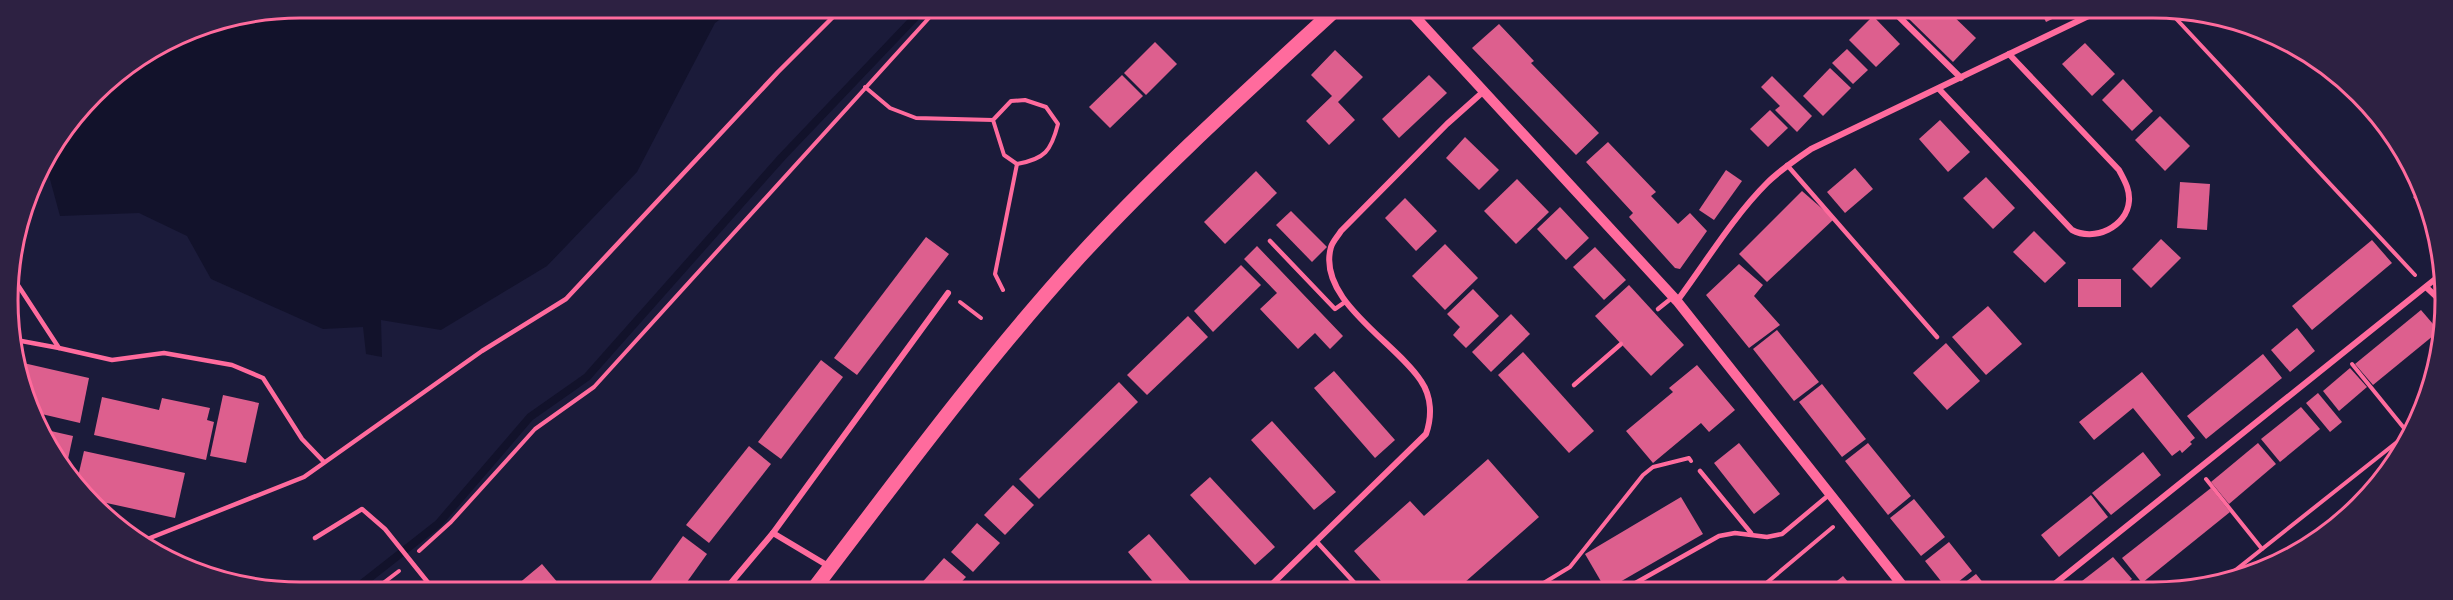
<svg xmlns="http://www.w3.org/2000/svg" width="2453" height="600" font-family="'Source Sans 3',sans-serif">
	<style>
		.water { fill: #12122b }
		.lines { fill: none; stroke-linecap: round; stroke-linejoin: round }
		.stream { stroke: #12122b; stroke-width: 8 }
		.building { fill: #dd5f8e }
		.path { stroke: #ff6b9d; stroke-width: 4 }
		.service { stroke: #ff6b9d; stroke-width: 4.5 }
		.minor { stroke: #ff6b9d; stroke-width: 6 }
		.tertiary { stroke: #ff6b9d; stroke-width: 10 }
		.primary { stroke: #ff6b9d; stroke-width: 15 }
		.rim { fill: none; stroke: #ff6b9d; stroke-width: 3 }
	</style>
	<rect width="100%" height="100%" fill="#1b1b3a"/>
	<polygon class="water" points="300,8 736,8 715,23 637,172 547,266 441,330 381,320 382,357 366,354 363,327 323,329 211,279 187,236 139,213 60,216 45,161 107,80 188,30"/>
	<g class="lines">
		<polyline class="stream" points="354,590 438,524 530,417 587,377 782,157 924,8"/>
	</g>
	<g class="building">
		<polygon points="1919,10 1947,10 1976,38 1953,62 1909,19"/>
		<polygon points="2040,10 2071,10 2046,22"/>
		<polygon points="1873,16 1900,44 1876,67 1849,40"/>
		<polygon points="1499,24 1534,61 1531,63 1599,133 1576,155 1472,48"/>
		<polygon points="1155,42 1177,64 1146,95 1124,73"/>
		<polygon points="2085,43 2115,74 2092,96 2062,64"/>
		<polygon points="1847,49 1868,70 1853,84 1832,63"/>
		<polygon points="1335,50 1363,77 1338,102 1355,120 1329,145 1306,121 1332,96 1311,75"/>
		<polygon points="1830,68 1851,88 1823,116 1803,96"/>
		<polygon points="1122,75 1143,96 1110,128 1089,107"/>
		<polygon points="1429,75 1447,93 1399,138 1382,119"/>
		<polygon points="1772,76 1812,116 1797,132 1775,110 1780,106 1761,87"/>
		<polygon points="2123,79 2153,111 2132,131 2102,100"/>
		<polygon points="1770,110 1788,128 1768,147 1750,129"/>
		<polygon points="2160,116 2190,146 2165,171 2135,140"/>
		<polygon points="1940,120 1970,152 1948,172 1919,139"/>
		<polygon points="1465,137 1499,170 1479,190 1446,158"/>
		<polygon points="1608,142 1656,192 1651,196 1678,224 1690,213 1707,231 1680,269 1675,268 1629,217 1633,213 1586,162"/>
		<polygon points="1855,168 1873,189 1845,213 1827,192"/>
		<polygon points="1726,170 1742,181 1714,220 1699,210"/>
		<polygon points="1256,171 1277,193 1225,244 1204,222"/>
		<polygon points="1986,177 2015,208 1993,229 1963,198"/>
		<polygon points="1517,179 1549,212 1516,244 1484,211"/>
		<polygon points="2180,182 2210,184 2207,230 2177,228"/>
		<polygon points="1802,191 1834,219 1767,282 1739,254"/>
		<polygon points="2419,192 2435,223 2434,224 2413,197"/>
		<polygon points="1405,198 1437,231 1416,251 1385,218"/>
		<polygon points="1560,207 1589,238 1566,260 1537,229"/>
		<polygon points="1291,211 1327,247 1312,262 1276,225"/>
		<polygon points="2034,231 2066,263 2045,283 2013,252"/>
		<polygon points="926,237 949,254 857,375 834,358"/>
		<polygon points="2161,239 2181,258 2151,288 2132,269"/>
		<polygon points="2372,240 2392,263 2312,330 2292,306"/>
		<polygon points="1445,244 1478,278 1445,310 1412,276"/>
		<polygon points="1257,246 1343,336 1330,349 1315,333 1298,349 1260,309 1277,293 1244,259"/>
		<polygon points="1595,247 1626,280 1604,300 1573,267"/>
		<polygon points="1739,264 1763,285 1754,296 1780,325 1749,348 1706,295"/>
		<polygon points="1241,265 1261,285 1213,332 1194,311"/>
		<rect x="2078" y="279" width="43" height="28"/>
		<polygon points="1629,285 1684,345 1651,376 1595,316"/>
		<polygon points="1473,289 1499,316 1466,348 1453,335 1460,327 1447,314"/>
		<polygon points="1988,306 2022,344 1986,375 1952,337"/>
		<polygon points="2421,310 2439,331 2373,385 2355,364"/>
		<polygon points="1511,314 1530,334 1491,372 1472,352"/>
		<polygon points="1188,316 1208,337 1147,395 1127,375"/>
		<polygon points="2297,328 2315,351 2290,372 2271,350"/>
		<polygon points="1777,330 1819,382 1794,401 1753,349"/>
		<polygon points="1946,343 1980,381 1947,410 1913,373"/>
		<polygon points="1523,352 1594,431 1569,453 1498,375"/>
		<polygon points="2263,354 2282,378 2206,439 2187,416"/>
		<polygon points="821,360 843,377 781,459 758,442"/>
		<polygon points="19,362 89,378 80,423 33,412 23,394"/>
		<polygon points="1697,365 1735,410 1709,432 1701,423 1653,463 1626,431 1673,392 1669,388"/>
		<polygon points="2350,368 2367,387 2339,411 2323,391"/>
		<polygon points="1334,371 1395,440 1375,458 1314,388"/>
		<polygon points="2142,372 2195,438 2190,442 2192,444 2182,453 2180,450 2172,456 2133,408 2094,440 2079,422"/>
		<polygon points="1119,382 1138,402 1039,499 1019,479"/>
		<polygon points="1822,384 1866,439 1842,457 1799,402"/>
		<polygon points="2318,393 2342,422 2330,432 2306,403"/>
		<polygon points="223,395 259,403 246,463 210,456"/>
		<polygon points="102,397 159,410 162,398 210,408 207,420 214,422 206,460 94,435"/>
		<polygon points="2301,407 2320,429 2280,462 2261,439"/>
		<polygon points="1272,421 1336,492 1314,510 1251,440"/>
		<polygon points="42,429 73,436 65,473"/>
		<polygon points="1739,443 1780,494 1754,514 1714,463"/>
		<polygon points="1868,443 1911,496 1888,515 1845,461"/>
		<polygon points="2258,443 2276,464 2229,504 2211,482"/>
		<polygon points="749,446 771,464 709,543 686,525"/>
		<polygon points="84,451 185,473 175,518 93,500 76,485"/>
		<polygon points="2143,452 2161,475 2111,515 2092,493"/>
		<polygon points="1488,459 1539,517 1456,590 1389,590 1354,551 1410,501 1424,516"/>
		<polygon points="1210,477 1275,547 1255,565 1190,495"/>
		<polygon points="1013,485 1034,505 1005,535 984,515"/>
		<polygon points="2211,488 2230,512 2142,583 2122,558"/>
		<polygon points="2091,495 2108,517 2059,557 2041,535"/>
		<polygon points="1681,497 1703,534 1606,590 1585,554"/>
		<polygon points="1914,499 1945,537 1921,556 1890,518"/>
		<polygon points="977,523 1000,543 973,572 951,552"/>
		<polygon points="1149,534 1198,590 1160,590 1128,552"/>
		<polygon points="683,536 707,554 692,575 681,590 644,590"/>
		<polygon points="1949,542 1972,571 1948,590 1925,561"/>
		<polygon points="2113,557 2132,579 2118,590 2089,590 2082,581"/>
		<polygon points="944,558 966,577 954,590 920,590 918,587"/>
		<polygon points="542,564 564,590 511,590"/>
		<polygon points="1976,574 1989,590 1955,590"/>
		<polygon points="1843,576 1855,590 1826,590"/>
	</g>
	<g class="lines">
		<g class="path">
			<polyline points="2168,10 2415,275"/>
			<path d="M865,87l25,21 26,10 77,2 11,35 13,9c28,-5 34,-13 41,-40l-12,-17 -21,-7 -14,1 -18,19"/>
			<polyline points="1003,290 995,274 1017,164"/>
			<polyline points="960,302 981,318"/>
			<polyline points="2352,364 2408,433"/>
			<polyline points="2206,479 2262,549"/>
			<polyline points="419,551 451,522 535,429 594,387 938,8"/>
			<polyline points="2223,580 2416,427"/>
			<polyline points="374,590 399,571"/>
			<polyline points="1532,590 1570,567 1643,475 1653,467 1689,458 1691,461"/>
			<polyline points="1758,590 1833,527"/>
		</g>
		<g class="service">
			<polyline points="1787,165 1937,337"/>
			<polyline points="1270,241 1335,309 1345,302"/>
			<polyline points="10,273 59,348 112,360 164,353 232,365 263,378 302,439 324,462"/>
			<polyline points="1658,309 1673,297"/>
			<polyline points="16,340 59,348"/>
			<polyline points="1574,385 1621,344"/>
			<polyline points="1700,471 1751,533"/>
			<polyline points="315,538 362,509 385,529 434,590"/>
			<polyline points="140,542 304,477 482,351 566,299 778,72 842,8"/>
			<polyline points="1317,542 1361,590"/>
			<polyline points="1623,590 1719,536 1735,533 1767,537 1782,534 1830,494"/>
		</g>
		<g class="minor">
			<polyline points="1892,10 1961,78"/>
			<path d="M1939,89l133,141c22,12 55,-3 57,-29 1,-12 -5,-21 -10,-31l-110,-116"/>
			<polyline points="2426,287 2441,301"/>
			<path d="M1677,301c29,-39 56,-84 90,-118 13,-13 28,-23 44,-34l290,-139"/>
			<polyline points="773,533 830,567"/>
			<polyline points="725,590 773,533 948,293"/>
			<path d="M1266,590l160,-156c6,-17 6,-37 -5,-53 -24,-38 -105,-81 -90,-134 2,-6 7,-11 10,-16l106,-107 37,-33"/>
			<polyline points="2047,590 2439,276"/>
		</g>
		<polyline class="tertiary" points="1408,9 1677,301 1906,590"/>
		<path class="primary" d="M813,590c86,-113 170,-227 266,-333 81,-88 169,-167 257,-248"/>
	</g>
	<path d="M0 0H2453V600H0ZM300 18H2153A282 282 0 0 1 2435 300V300A282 282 0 0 1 2153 582H300A282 282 0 0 1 18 300V300A282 282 0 0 1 300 18Z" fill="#2d2142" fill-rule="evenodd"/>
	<path class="rim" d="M300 18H2153A282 282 0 0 1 2435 300V300A282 282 0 0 1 2153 582H300A282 282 0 0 1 18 300V300A282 282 0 0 1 300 18Z"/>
</svg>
